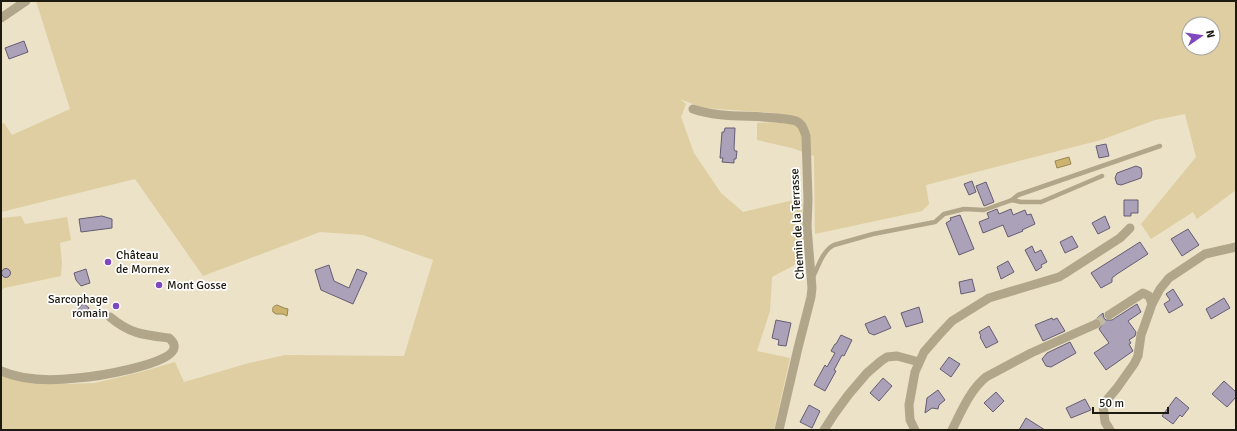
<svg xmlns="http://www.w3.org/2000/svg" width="1237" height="431" font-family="Signika,sans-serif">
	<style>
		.green { fill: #decea1; fill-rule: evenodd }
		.water { fill: #cdb46e; stroke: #988652 }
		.building { fill: #aba2ba; stroke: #655d73 }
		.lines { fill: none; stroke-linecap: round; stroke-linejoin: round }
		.minor-tunnel { stroke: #c2baa2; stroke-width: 9; stroke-dasharray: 9 4.5; stroke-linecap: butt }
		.service { stroke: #b1a689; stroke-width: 4.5 }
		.minor { stroke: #b1a689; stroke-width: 9 }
		.poi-dot { fill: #7f48bf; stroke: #fff; stroke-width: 1.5 }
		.labels { text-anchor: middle; stroke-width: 3.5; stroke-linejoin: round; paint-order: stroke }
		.street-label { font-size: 12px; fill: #1d1a10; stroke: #fff }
		.poi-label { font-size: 12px; fill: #1d1a10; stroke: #fff; text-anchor: start }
	</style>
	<rect width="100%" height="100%" fill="#ebe2c7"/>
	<g class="green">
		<path d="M36,1h1200v189l-39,29 -4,-7 -42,27 -10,-15 55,-67 -11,-43 -30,6 -54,20 -175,45 3,19 -7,7 -107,23 -1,-78 -22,-8 -35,-8v-17l16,-1 3,-9 -72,-5 -24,-9 6,5 -5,13 13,36 27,40 22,19 59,-14 2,62 -32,17 -2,34 -13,40 33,7 -16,72h-773v-55l35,8 29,1 30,-1 46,-11 34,-10 9,20 65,-19 36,-8 119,1 29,-96 -70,-25 -43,-3 -117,44 -68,-97 -134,33v-88l3,-1 8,12 58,-26zM1189,24h24v24h-24z"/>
		<polygon points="21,216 25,224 67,217 71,240 60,243 62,262 61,276 4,288 1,291 1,218"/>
	</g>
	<g class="water">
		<polygon points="1069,157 1071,164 1057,168 1055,161"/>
		<path d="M277,305l7,3 4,1 -1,7 -4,-2h-7l-3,-2c-1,-4 0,-6 4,-7z"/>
	</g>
	<g class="building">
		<polygon points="24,41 28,52 9,59 5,48"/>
		<polygon points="725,128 735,128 734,149 735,151 737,151 736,159 734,159 734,163 722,162 723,158 720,158 722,132 724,132"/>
		<polygon points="1106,144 1109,156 1099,158 1096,146"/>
		<polygon points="1136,166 1141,168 1142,174 1141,178 1121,185 1117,184 1115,178 1117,173"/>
		<polygon points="972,181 976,192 969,195 964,184"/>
		<polygon points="986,182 994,202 984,206 976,186"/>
		<polygon points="1124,200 1138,200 1138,213 1131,213 1131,216 1124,216"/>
		<polygon points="997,209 999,214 1011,209 1013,215 1025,210 1027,215 1031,214 1035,224 1022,230 1023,231 1008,237 1003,225 983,233 979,222 989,218 987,213"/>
		<polygon points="960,215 974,249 959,255 946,223 951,220 950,218"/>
		<polygon points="102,216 112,219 112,228 81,232 79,219"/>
		<polygon points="1105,216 1110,228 1098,234 1092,223"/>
		<polygon points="1188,229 1199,245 1182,256 1171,239"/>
		<polygon points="1072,236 1078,247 1065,253 1060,242"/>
		<polygon points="1140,242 1148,254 1117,274 1112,278 1112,282 1101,288 1091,273"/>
		<polygon points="1032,246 1035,253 1041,250 1047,262 1041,265 1042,267 1036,271 1025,250"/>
		<polygon points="1008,261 1014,272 1001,279 997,267"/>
		<polygon points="329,265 334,281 349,288 357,269 367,273 353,304 321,290 315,270"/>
		<circle cx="6" cy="273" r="4.5"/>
		<polygon points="86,269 90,283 81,286 76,280 74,273"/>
		<polygon points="972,279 975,291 961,294 959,282"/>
		<polygon points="1173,289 1183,305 1169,313 1164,304 1170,300 1166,294"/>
		<polygon points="1224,298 1230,308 1211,319 1206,309"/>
		<polygon points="83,303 89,308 83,316 77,311"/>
		<polygon points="1137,304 1141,312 1128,321 1136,332 1135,336 1129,340 1131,343 1129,344 1133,351 1106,370 1094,353 1109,343 1099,329 1102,325 1101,321 1097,318 1103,313 1104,318 1106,320 1112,320"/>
		<polygon points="919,307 923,322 906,327 901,313"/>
		<polygon points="885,316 891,328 874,335 869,333 865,324"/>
		<polygon points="1052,318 1053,320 1057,318 1065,331 1043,341 1035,325"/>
		<polygon points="776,320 791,323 786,346 778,345 779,340 772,338"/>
		<polygon points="989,326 998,342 986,348 980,337 981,336 979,332"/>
		<polygon points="841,335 852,340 844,356 842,355 834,370 836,371 825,391 814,385 825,365 827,367 835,353 831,351 835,344 836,344"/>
		<polygon points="1070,342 1076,353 1051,367 1046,366 1042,359 1047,353"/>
		<polygon points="949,357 960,364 951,377 940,369"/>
		<polygon points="883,378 892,386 879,401 870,393"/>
		<polygon points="1224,381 1236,392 1236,397 1227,407 1212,394"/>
		<polygon points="938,390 945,400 939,405 938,409 932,408 925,413 927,398"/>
		<polygon points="996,392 1004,401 993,412 984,403"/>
		<polygon points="1176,397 1189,408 1182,417 1180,415 1173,424 1162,416"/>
		<polygon points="1085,399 1091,410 1071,418 1066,408"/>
		<polygon points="809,405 820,411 812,428 800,422"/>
		<polygon points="1026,418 1045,430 1019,430"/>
	</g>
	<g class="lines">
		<polyline class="minor-tunnel" points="1096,324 1109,315"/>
		<g class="service">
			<polyline points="1012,200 1018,195 1160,146"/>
			<path d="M813,277c5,-10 10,-27 21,-32l39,-11 62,-12 9,-8 20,-5 20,1 28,-10 9,2h20l61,-26"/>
		</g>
		<g class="minor">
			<polyline points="1,18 26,1"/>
			<path d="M693,109c26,9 56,6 84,9 6,1 13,1 19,3 6,2 8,9 10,15l2,64 -1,27 5,61 -1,9 -13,51 -19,82"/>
			<polyline points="1109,315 1143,293 1149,296 1152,304"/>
			<path d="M1,371c23,10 51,10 76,7 16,-1 95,-13 97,-30 1,-5 -2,-7 -5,-10 -25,-3 -39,-4 -59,-21"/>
			<polyline points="824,430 835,413 849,394 867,373 881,361 887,357 897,356 919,362"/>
			<polyline points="915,430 910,420 909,405 915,372 924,352 938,336 952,321 989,298 1059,277 1064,274 1120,238 1130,228"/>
			<path d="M952,430c9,-18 18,-40 34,-53l45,-24 65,-29"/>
			<polyline points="1110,430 1105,422 1103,405 1106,401 1117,388 1134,364 1138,356 1141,335 1145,324 1152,304 1160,289 1169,278 1205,254 1236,247"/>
		</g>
	</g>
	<g class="poi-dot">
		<circle cx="108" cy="262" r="4"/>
		<circle cx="159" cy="285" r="4"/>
		<circle cx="116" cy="306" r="4"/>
	</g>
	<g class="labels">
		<g class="street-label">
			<text transform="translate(797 224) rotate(-93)" y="4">Chemin de la Terrasse</text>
		</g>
		<g class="poi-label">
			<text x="116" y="259">Château<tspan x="116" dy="14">de Mornex</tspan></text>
			<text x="167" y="289">Mont Gosse</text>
			<text x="108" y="303" text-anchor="end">Sarcophage<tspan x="108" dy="14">romain</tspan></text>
		</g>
	</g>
	<rect width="1237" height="431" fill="none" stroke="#1d1a10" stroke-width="4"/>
	<g transform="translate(1201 36) rotate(77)"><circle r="19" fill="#ffffff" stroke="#a5a39f"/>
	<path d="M0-3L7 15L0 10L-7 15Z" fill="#7f48bf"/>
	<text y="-6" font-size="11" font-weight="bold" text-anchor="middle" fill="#1d1a10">N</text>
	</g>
	<path d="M1093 407v6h75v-6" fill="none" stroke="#1d1a10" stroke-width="2"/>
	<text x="1099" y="407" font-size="12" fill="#1d1a10" stroke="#ffffff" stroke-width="3" paint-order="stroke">50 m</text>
</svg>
